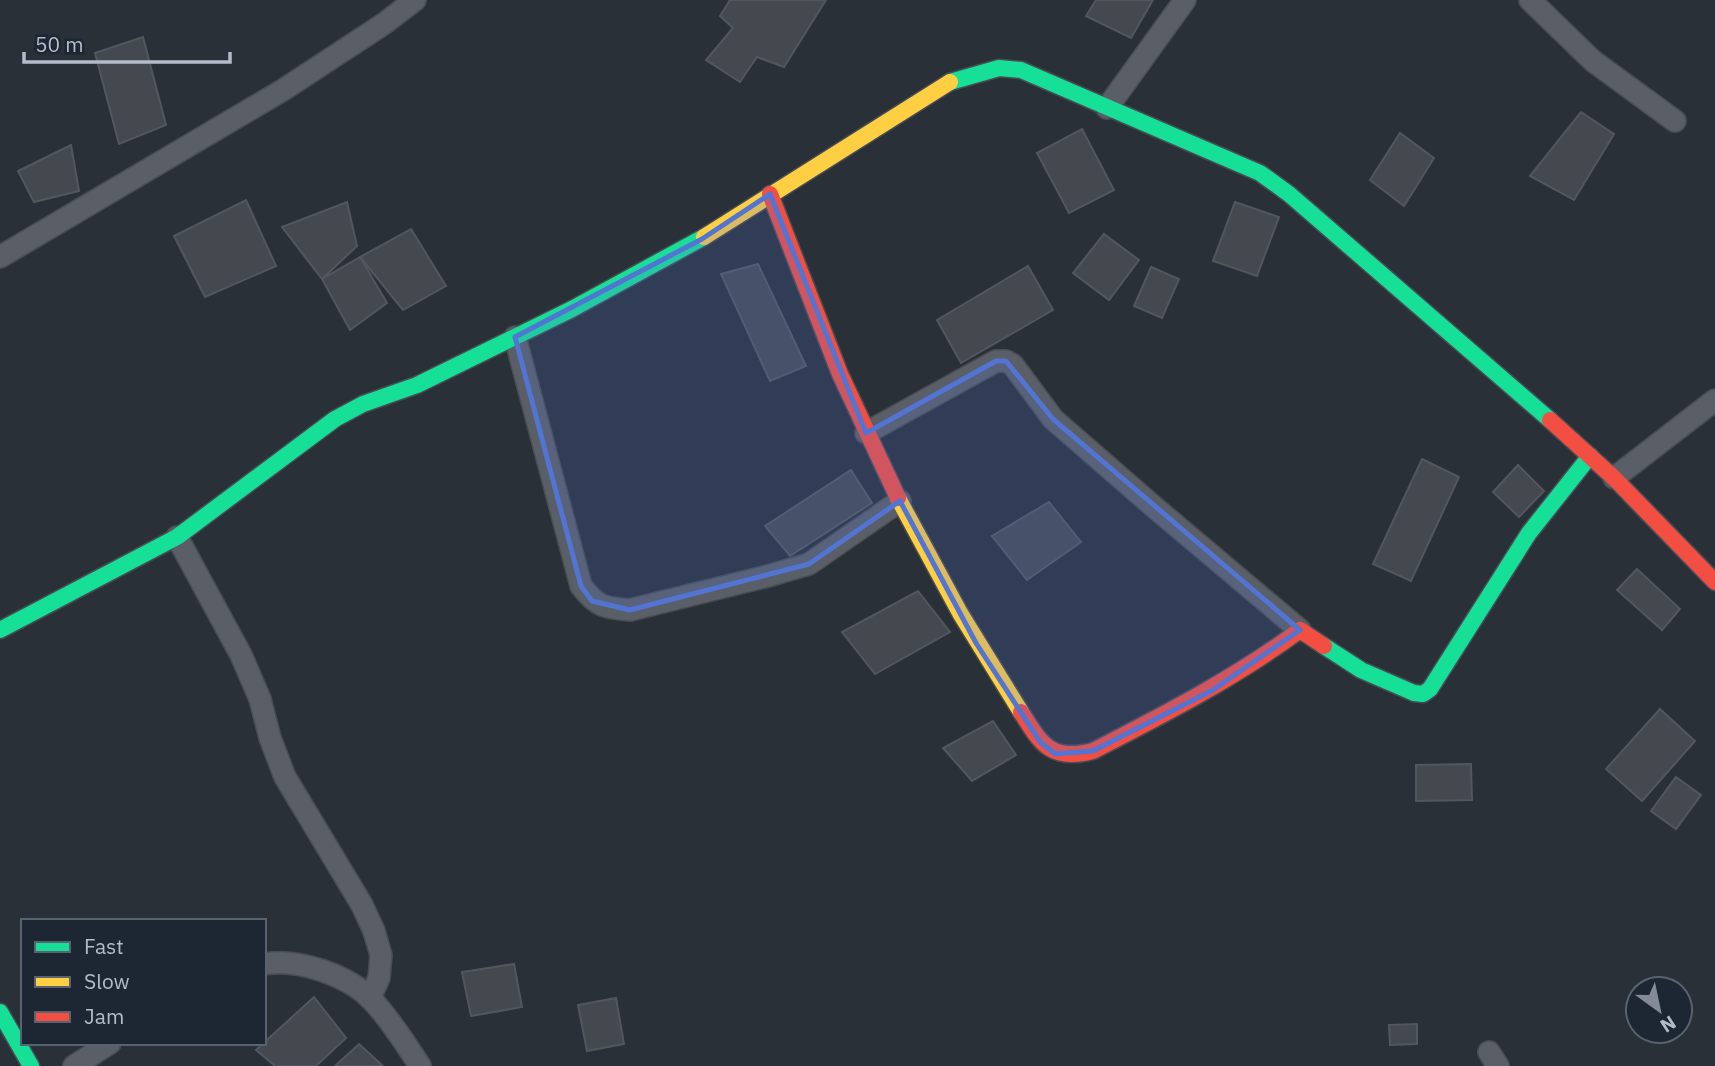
<svg xmlns="http://www.w3.org/2000/svg" width="1715" height="1066" font-family="'IBM Plex Sans',sans-serif">
	<style>
		.building { fill: #444950; stroke: #52575f; stroke-width: 2 }
		.lines { fill: none; stroke-linecap: round; stroke-linejoin: round }
		.street-casing { stroke: #484c53; stroke-width: 24 }
		.fast-casing { stroke: #484c53; stroke-width: 19 }
		.slow-casing { stroke: #484c53; stroke-width: 19 }
		.jam-casing { stroke: #484c53; stroke-width: 19 }
		.street { stroke: #5a5e66; stroke-width: 21 }
		.fast { stroke: #16e098; stroke-width: 16 }
		.slow { stroke: #ffcf43; stroke-width: 16 }
		.jam { stroke: #f24e42; stroke-width: 16 }
		.marked { fill: #5274d3; fill-opacity: 0.2; stroke: #5274d3; stroke-width: 5; stroke-linejoin: round }
	</style>
	<rect width="100%" height="100%" fill="#2a3038"/>
	<g class="building">
		<polygon points="730,0 826,0 784,67 757,57 740,82 706,60 733,28 720,16"/>
		<polygon points="1096,0 1153,0 1131,38 1086,16"/>
		<polygon points="143,37 166,125 119,144 95,53"/>
		<polygon points="1581,112 1614,134 1574,200 1530,176"/>
		<polygon points="1082,129 1114,190 1069,213 1037,153"/>
		<polygon points="1400,133 1434,158 1404,206 1370,180"/>
		<polygon points="71,145 79,191 34,202 18,171"/>
		<polygon points="246,200 276,266 205,297 174,236"/>
		<polygon points="347,202 357,246 322,279 282,227"/>
		<polygon points="1235,202 1279,217 1257,276 1213,261"/>
		<polygon points="411,229 446,286 403,310 360,257"/>
		<polygon points="1104,234 1139,260 1109,300 1073,273"/>
		<polygon points="360,257 387,303 350,330 322,279"/>
		<polygon points="758,264 806,366 770,381 721,274"/>
		<polygon points="1028,266 1053,310 961,363 937,320"/>
		<polygon points="1151,267 1179,279 1162,318 1134,306"/>
		<polygon points="1422,459 1459,477 1411,581 1373,564"/>
		<polygon points="1518,465 1544,491 1519,517 1493,492"/>
		<polygon points="851,470 872,503 790,556 765,526"/>
		<polygon points="1049,502 1081,542 1027,580 992,536"/>
		<polygon points="1637,569 1680,609 1662,630 1617,590"/>
		<polygon points="918,591 950,632 875,674 842,632"/>
		<polygon points="1660,709 1695,741 1642,801 1606,769"/>
		<polygon points="993,721 1016,755 972,781 943,748"/>
		<polygon points="1471,764 1472,800 1416,801 1416,765"/>
		<polygon points="1676,777 1701,795 1676,829 1651,811"/>
		<polygon points="514,964 522,1007 471,1016 462,972"/>
		<polygon points="314,997 346,1038 316,1066 275,1066 256,1050"/>
		<polygon points="616,998 624,1044 587,1051 578,1005"/>
		<polygon points="1417,1024 1417,1044 1390,1045 1389,1025"/>
		<polygon points="359,1044 383,1066 335,1066"/>
	</g>
	<g class="lines">
		<g class="street-casing">
			<g id="street">
				<polyline points="1530,0 1593,61 1675,121"/>
				<polyline points="1107,108 1185,0"/>
				<polyline points="0,257 283,90 385,23 415,0"/>
				<path d="M515,337l66,249c16,21 24,22 49,24l138,-34 41,-12 91,-63"/>
				<polyline points="866,433 996,361 1006,361 1013,365 1053,419 1153,506 1300,630"/>
				<polyline points="1614,478 1715,400"/>
				<polyline points="177,537 241,655 260,699 270,738 285,777 362,905 374,931 381,955 379,978 370,998"/>
				<path d="M264,964c34,-6 83,11 107,35 18,19 35,45 49,67"/>
				<polyline points="1489,1052 1498,1066"/>
				<polyline points="74,1066 110,1043"/>
			</g>
		</g>
		<g class="fast-casing">
			<g id="fast">
				<polyline points="950,82 999,68 1021,70 1260,173 1289,194 1550,420"/>
				<polyline points="0,630 177,537 335,419 363,404 417,385 572,309 704,237"/>
				<polyline points="1324,646 1361,670 1414,693 1423,694 1430,689 1529,533 1590,456"/>
				<polyline points="0,1012 31,1066"/>
			</g>
		</g>
		<g class="slow-casing">
			<g id="slow">
				<polyline points="704,237 950,82"/>
				<polyline points="898,498 960,613 1021,712"/>
			</g>
		</g>
		<g class="jam-casing">
			<g id="jam">
				<polyline points="770,194 840,374 898,498"/>
				<polyline points="1550,420 1614,478 1715,582"/>
				<path d="M1021,712c20,32 30,50 72,39 72,-37 142,-73 207,-121l24,16"/>
			</g>
		</g>
		<use href="#street" class="street"/>
		<use href="#fast" class="fast"/>
		<use href="#slow" class="slow"/>
		<use href="#jam" class="jam"/>
	</g>
	<path class="marked" d="M770,194l96,239 130,-72h10l47,58 247,211 -87,60 -120,61 -38,3 -15,-12 -64,-99 -76,-142 -91,63 -179,46 -38,-9 -11,-15 -66,-249 187,-98z"/>
	<rect x="21" y="919" width="245" height="126" fill="#1d2633" stroke="#59626f" stroke-width="2"/>
	<rect x="35" y="942" width="35" height="10" fill="#16e098" stroke="#59626f" stroke-width="2"/>
	<text x="84" y="954" font-size="21" fill="#b4bcc9">Fast</text>
	<rect x="35" y="977" width="35" height="10" fill="#ffcf43" stroke="#59626f" stroke-width="2"/>
	<text x="84" y="989" font-size="21" fill="#b4bcc9">Slow</text>
	<rect x="35" y="1012" width="35" height="10" fill="#f24e42" stroke="#59626f" stroke-width="2"/>
	<text x="84" y="1024" font-size="21" fill="#b4bcc9">Jam</text>
	<g transform="translate(1659 1010) rotate(147)"><circle r="33" fill="#1d2633" stroke="#59626f" stroke-width="2"/>
	<path d="M0-5L12 26L0 18L-12 26Z" fill="#848b96"/>
	<text y="-10" font-size="19" font-weight="bold" text-anchor="middle" fill="#b4bcc9">N</text>
	</g>
	<path d="M24 52v10h206v-10" fill="none" stroke="#b4bcc9" stroke-width="3.5"/>
	<text x="35" y="52" font-size="21" fill="#b4bcc9" stroke="#1d2633" stroke-width="5" paint-order="stroke">50 m</text>
</svg>
